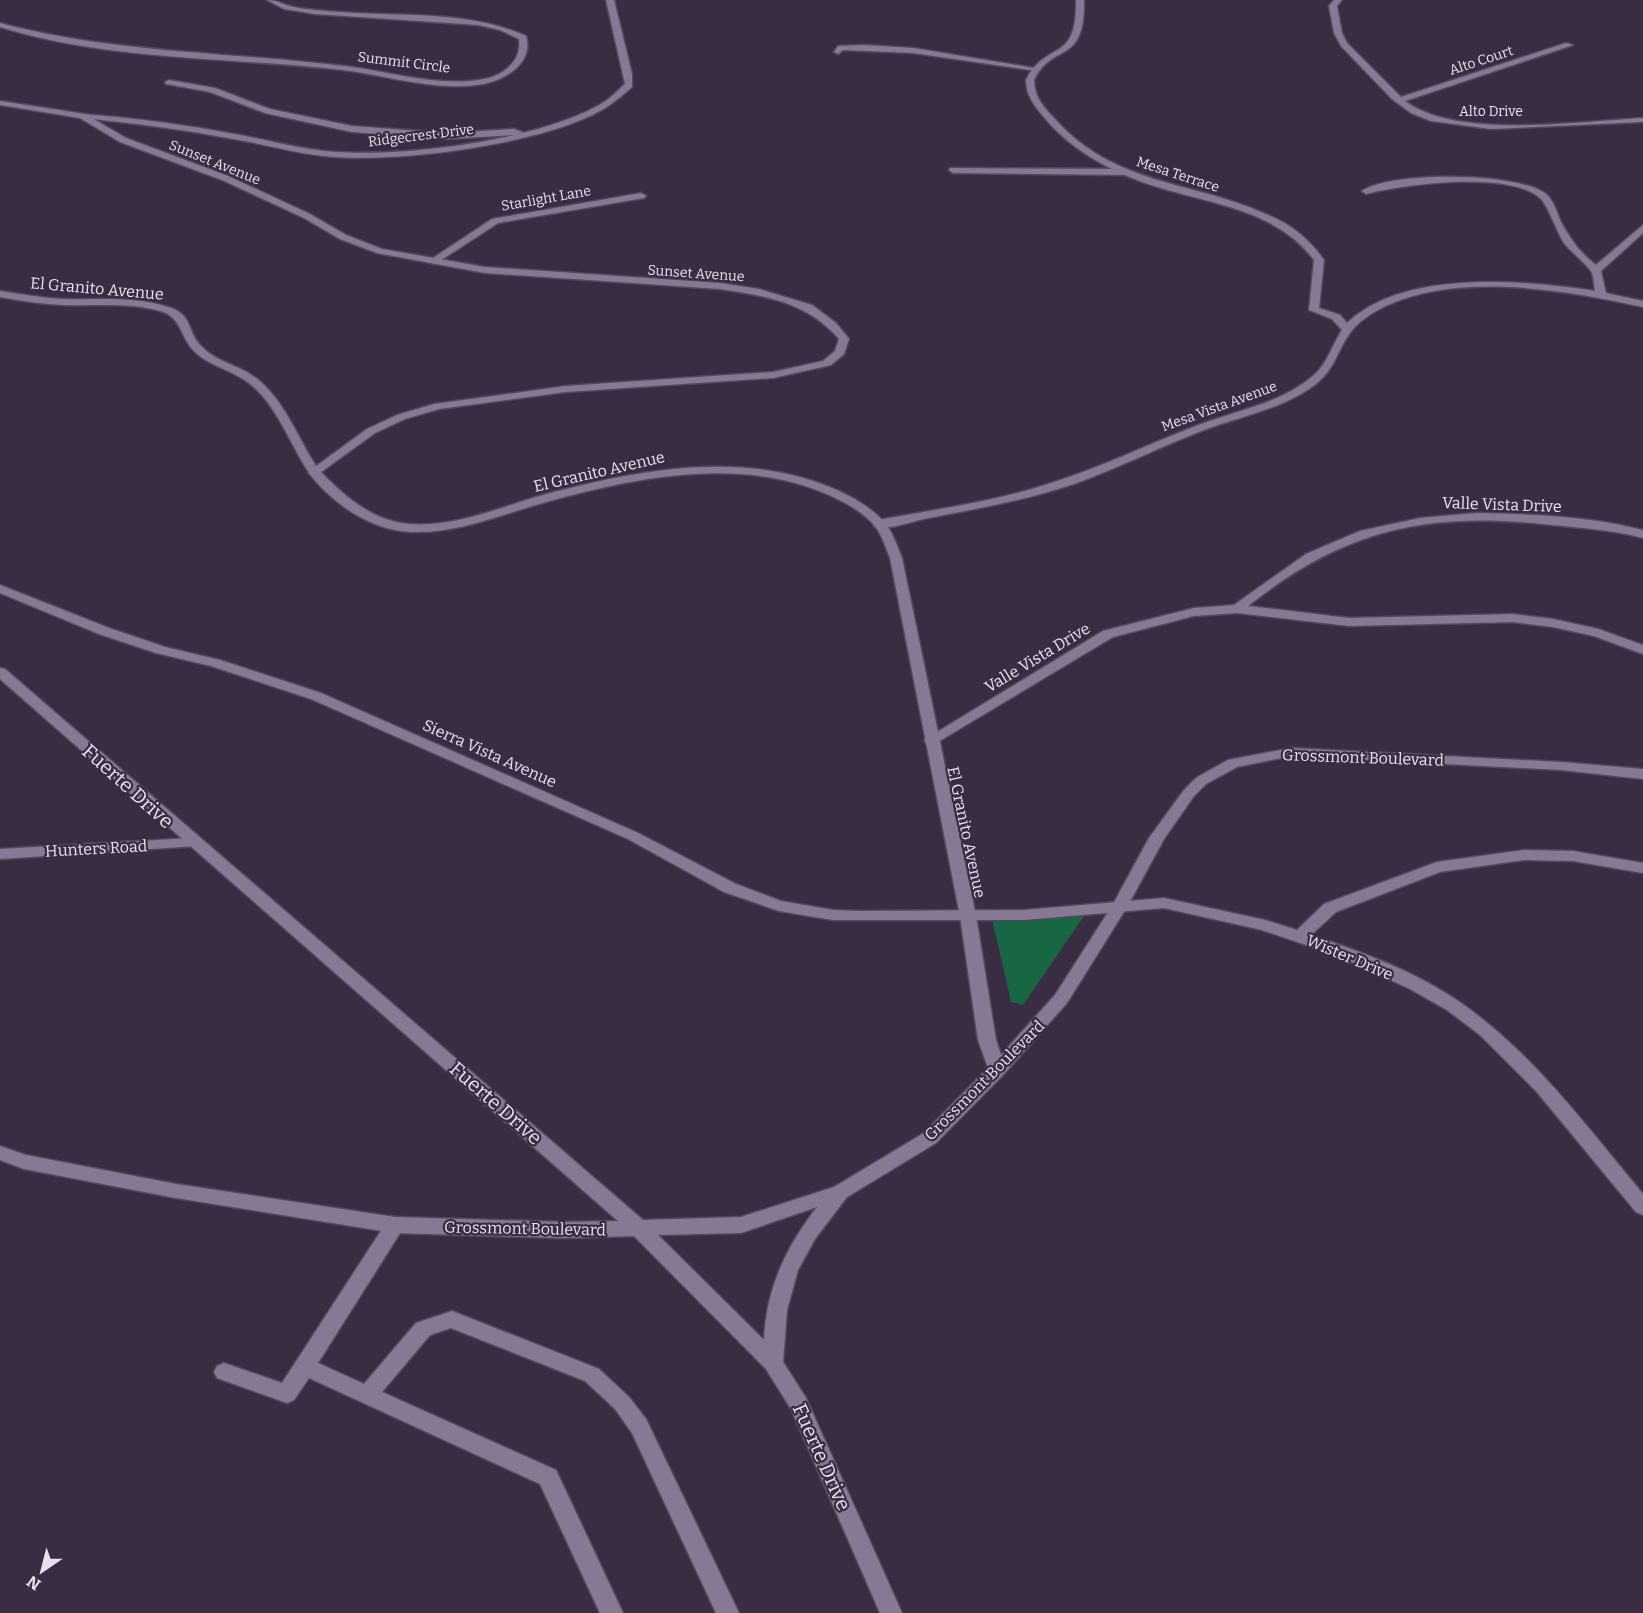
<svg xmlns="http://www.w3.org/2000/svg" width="1643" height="1613" font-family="Bitter,serif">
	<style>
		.green { fill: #176742 }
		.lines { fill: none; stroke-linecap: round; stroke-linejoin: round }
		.lane-casing { stroke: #54495c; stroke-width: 3 }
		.street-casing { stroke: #54495c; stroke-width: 3 }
		.secondary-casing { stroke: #54495c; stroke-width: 3 }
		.lane { fill: #877994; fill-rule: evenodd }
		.street { fill: #877994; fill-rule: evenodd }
		.secondary { fill: #877994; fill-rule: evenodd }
		.labels { text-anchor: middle; stroke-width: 4.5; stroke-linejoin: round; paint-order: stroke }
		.far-street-label { font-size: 14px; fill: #e8e0ef; stroke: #392c43 }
		.street-label { font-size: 16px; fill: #e8e0ef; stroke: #392c43 }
		.near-street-label { font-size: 20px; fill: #e8e0ef; stroke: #392c43 }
	</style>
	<rect width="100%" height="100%" fill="#392c43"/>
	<polygon class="green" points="1086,913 1023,1005 1011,1002 992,919"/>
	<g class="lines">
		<g class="lane-casing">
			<g id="lane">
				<polygon points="838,46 864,45 913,48 1041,69 1037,71 913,53 843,50 838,54 834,52"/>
				<polygon points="169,80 215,88 270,109 352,126 447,133 514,129 527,134 523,137 514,135 447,139 352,132 265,113 210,92 166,84 165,82"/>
				<polygon points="950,168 1126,169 1130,172 1126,175 953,173 949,170"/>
				<polygon points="395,1217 402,1220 405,1225 402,1230 318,1363 364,1384 416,1323 452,1311 599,1369 629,1397 646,1419 739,1613 716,1613 632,1433 615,1409 585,1381 451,1328 430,1335 382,1392 556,1470 623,1613 600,1613 540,1484 309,1378 294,1400 287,1403 217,1378 214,1372 217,1366 224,1363 282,1383 388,1220"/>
			</g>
		</g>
		<g class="street-casing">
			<g id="street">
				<path d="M267,0c10,0 17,5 27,7 15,3 30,4 46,5 63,5 127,-2 186,24 8,26 -20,44 -43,48 -46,8 -94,-8 -140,-14 -112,-13 -235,-9 -343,-43v-4c112,30 229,29 344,43 45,5 95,22 140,13 20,-4 38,-18 35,-40l-19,-9 -22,-5 -163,-11 -31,-5z"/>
				<path d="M606,0h8l18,74v13c-7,6 -14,12 -21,17 -56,40 -219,60 -287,52 -28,-3 -57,-11 -85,-16 -52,-10 -104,-17 -157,-22l-4,-2 4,-2c53,4 105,11 158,21 28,5 56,13 85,16 71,8 219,-11 279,-49 8,-5 14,-12 21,-18z"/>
				<path d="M1076,0h8c1,67 -31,41 -50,80 0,17 10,28 21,39 59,67 139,62 213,96 24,10 41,24 56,45l-5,48 21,7 7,8c56,-54 178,-43 248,-32 -1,-5 -1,-12 -3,-18 -3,-7 -21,-21 -28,-30 -7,-11 -16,-37 -23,-44 -30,-29 -137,-15 -175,-5l-4,-3c28,-20 156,-19 184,3 8,7 11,19 15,28 9,17 20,32 35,43l47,-40v8l-42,38 5,22 37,8v6c-76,-17 -182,-35 -255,-2 -11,5 -26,14 -34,23 -19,22 -16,42 -45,61 -32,21 -70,28 -105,41 -44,17 -86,38 -130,54 -48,16 -97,25 -146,34 -15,3 -38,12 -53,9l-2,-3 6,-4c57,-11 114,-18 169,-36 53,-16 102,-41 153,-60 38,-14 80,-21 112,-48 15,-13 19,-31 29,-46l-10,-11 -23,-9 5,-50c-36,-48 -96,-55 -150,-71 -45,-13 -91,-36 -121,-73 -9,-11 -17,-21 -17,-36 21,-41 51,-15 50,-80z"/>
				<path d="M1334,0h8l-5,6 5,27 5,10 54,54 165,-54 7,2 -168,56c52,39 175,20 238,17v4l-152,7 -60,-8 -20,-8 -19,-14 -51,-53 -7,-13 -5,-27z"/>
				<polygon points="641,193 646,196 644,198 498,223 435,264 427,262 492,219"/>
				<path d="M0,291c21,3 42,7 63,8 35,1 71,-3 105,8 25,7 19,25 33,39 15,16 38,19 55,32 30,23 43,64 64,94l-2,2h-8c-20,-29 -32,-68 -61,-91 -17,-13 -40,-17 -55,-32 -14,-14 -12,-34 -34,-40 -31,-9 -65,-5 -96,-6 -22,-1 -43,-4 -64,-8z"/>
				<path d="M1476,513c54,1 114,3 167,17v8c-30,-8 -60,-10 -91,-13 -123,-14 -206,3 -304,81l101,12 164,-4 40,5 45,10 45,16v9l-49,-18 -41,-9 -40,-5 -164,4 -112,-13 -43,3 -81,21 -177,106h-10l-2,-3 179,-109 91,-23 40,-3 72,-51 54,-23 60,-13z"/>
				<path d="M0,585l109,43 56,19 55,13 101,33 317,140 98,51 45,17 52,9 28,1 163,-1 140,-12 101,22 32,10 27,-26 113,-42 87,-12 49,1 70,12v10l-70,-12 -49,-1 -84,12 -104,40 -25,23c51,17 106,37 150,68 72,50 126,124 182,191v21l-7,-3 -100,-121 -56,-56 -33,-25 -37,-21 -77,-35 -71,-24 -98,-22 -140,12h-191l-54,-9 -55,-19 -96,-53 -317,-140 -100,-33 -55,-13 -57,-19 -99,-41z"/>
				<polygon points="192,838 200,843 197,846 0,859 0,849"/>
			</g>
		</g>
		<g class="secondary-casing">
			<path id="secondary" d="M0,101l85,13 41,24 102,38 82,38 36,21 36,14 103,18 235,16 39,6 53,16 24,18 13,16 -5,15 -13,11 -58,13 -207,14 -127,17 -34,10 -30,14 -54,39c24,25 52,49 88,52 47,4 96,-19 141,-31 90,-23 187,-42 277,-7 20,8 42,19 57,36 9,10 13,24 18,36l74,358 20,124 5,15 54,-60 57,-89 37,-68 35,-48 12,-12 32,-18 63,-12 270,14 82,7v10l-82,-9 -270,-14 -54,11 -31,17 -12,12 -30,43 -37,68 -60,96 -64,72 -67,68 -89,54 -32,42 -17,31 -11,40 -4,52 23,36 96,215h-22l-89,-204 -25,-40 -132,-133 -71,2 -168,-5 -219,-35 -152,-29 -24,-9v-14l26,9 150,29 219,33 168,5 55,-1 -618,-542v-11l5,1 638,551 98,-3 93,-30 90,-54 64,-65 -10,-28 -18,-124 -70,-358c-4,-10 -7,-20 -13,-29 -11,-16 -31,-26 -48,-34 -86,-38 -185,-19 -272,4 -47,12 -97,35 -146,33 -41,-2 -78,-28 -103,-60l59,-43 30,-14 37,-11 132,-18 207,-14 50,-11 12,-10 4,-12c-32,-37 -73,-43 -119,-50l-235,-16 -108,-20 -37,-14 -36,-21 -82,-38 -102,-38 -40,-24 -80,-13zM817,1207c-31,40 -51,82 -53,133l-106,-105 83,-2z"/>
		</g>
		<use href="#lane" class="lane"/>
		<use href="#street" class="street"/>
		<use href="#secondary" class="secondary"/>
	</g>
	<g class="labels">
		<g class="far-street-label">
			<text transform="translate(1481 60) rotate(-18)" y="5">Alto Court</text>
			<text transform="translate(404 62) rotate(7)" y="5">Summit Circle</text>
			<text x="1491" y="116">Alto Drive</text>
			<text transform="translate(421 135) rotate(-7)" y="5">Ridgecrest Drive</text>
			<text transform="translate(215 162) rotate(22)" y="5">Sunset Avenue</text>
			<text transform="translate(1178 174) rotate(18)" y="5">Mesa Terrace</text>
			<text transform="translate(546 198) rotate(-10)" y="5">Starlight Lane</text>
			<text transform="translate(696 273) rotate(4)" y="5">Sunset Avenue</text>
			<text transform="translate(1219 406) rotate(-20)" y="5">Mesa Vista Avenue</text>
		</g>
		<g class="street-label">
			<text transform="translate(97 288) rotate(5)" y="6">El Granito Avenue</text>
			<text transform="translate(599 471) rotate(-13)" y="6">El Granito Avenue</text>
			<text transform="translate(1502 504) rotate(2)" y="6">Valle Vista Drive</text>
			<text transform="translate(1037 657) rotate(-31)" y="6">Valle Vista Drive</text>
			<text transform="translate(490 753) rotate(24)" y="6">Sierra Vista Avenue</text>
			<text transform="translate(1363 757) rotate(2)" y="6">Grossmont Boulevard</text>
			<text transform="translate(967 832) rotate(78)" y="6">El Granito Avenue</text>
			<text transform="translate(96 848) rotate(-3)" y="6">Hunters Road</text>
			<text transform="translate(1350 957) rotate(23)" y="6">Wister Drive</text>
			<text transform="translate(984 1080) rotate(-45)" y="6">Grossmont Boulevard</text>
			<text transform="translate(525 1228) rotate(1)" y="6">Grossmont Boulevard</text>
		</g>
		<g class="near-street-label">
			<text transform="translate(128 786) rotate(42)" y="7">Fuerte Drive</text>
			<text transform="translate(496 1103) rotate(41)" y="7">Fuerte Drive</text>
			<text transform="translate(822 1457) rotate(66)" y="7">Fuerte Drive</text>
		</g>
	</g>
	<g transform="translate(42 1571) rotate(215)" stroke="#392c43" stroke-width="4.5" paint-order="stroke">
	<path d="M0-4.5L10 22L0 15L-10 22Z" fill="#e8e0ef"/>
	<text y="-9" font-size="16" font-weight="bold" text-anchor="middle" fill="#e8e0ef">N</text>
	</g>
</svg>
